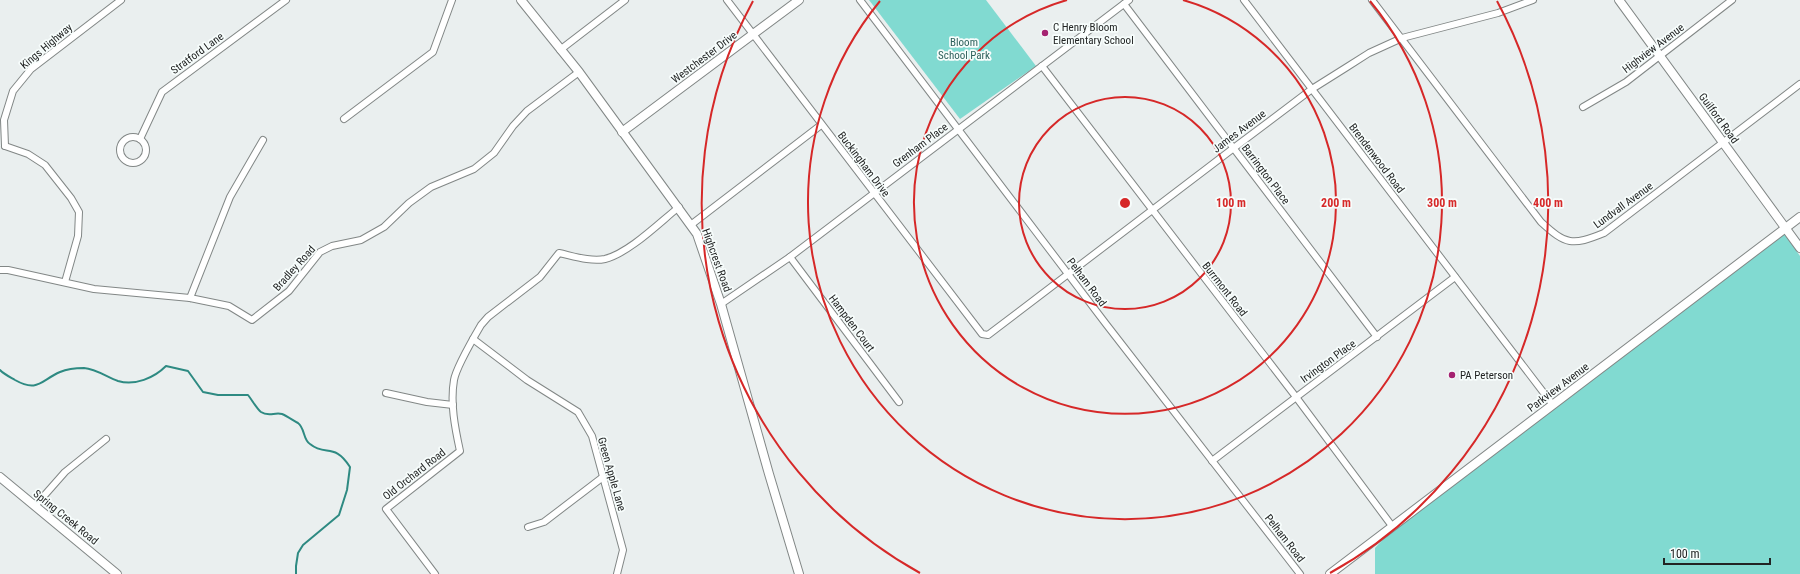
<svg xmlns="http://www.w3.org/2000/svg" width="1800" height="574" font-family="'Roboto Condensed',sans-serif">
	<style>
		.green { fill: #81dad1 }
		.lines { fill: none; stroke-linecap: round; stroke-linejoin: round }
		.stream { stroke: #2e8a82; stroke-width: 2 }
		.street-casing { stroke: #828786; stroke-width: 8 }
		.secondary-casing { stroke: #828786; stroke-width: 10 }
		.street { stroke: #fff; stroke-width: 6 }
		.secondary { stroke: #fff; stroke-width: 8 }
		.ring { fill: none; stroke: #d62828; stroke-width: 2 }
		.poi-dot { fill: #a52371; stroke: #f7fdfc; stroke-width: 1.5 }
		.labels { text-anchor: middle; stroke-width: 3.5; stroke-linejoin: round; paint-order: stroke }
		.poi-label { font-size: 11px; fill: #222424; stroke: #f7fdfc; text-anchor: start }
		.park-label { font-size: 11px; fill: #2e615c; stroke: #f7fdfc }
		.street-label { font-size: 11px; fill: #222424; stroke: #f7fdfc }
		.centre { fill: #d62828; stroke: #f7fdfc; stroke-width: 2 }
		.ring-label { font-size: 12px; text-anchor: middle; font-weight: bold; fill: #d62828; stroke: #f7fdfc; stroke-width: 3.5; stroke-linejoin: round; paint-order: stroke }
	</style>
	<rect width="100%" height="100%" fill="#eaefef"/>
	<g class="green">
		<polygon points="869,0 986,0 1036,66 960,119"/>
		<polygon points="1783,232 1800,256 1800,574 1375,574 1375,548 1394,528 1542,418 1778,233"/>
	</g>
	<g class="lines">
		<path class="stream" d="M0,370c4,4 10,7 15,10 23,13 26,0 45,-8 7,-3 16,-4 24,-4 12,1 23,9 34,13 17,5 36,-3 48,-15l22,5 15,21 15,3h30c4,5 9,14 13,17 7,5 14,0 21,2 5,2 12,7 16,9 7,5 5,17 12,21 16,13 24,-2 40,23l-3,23 -8,25 -36,30 -5,8 -2,13v8"/>
		<g class="street-casing">
			<g id="street">
				<polyline points="727,0 982,334 988,335 1239,144 1312,89 1347,67 1369,53 1402,38 1498,13 1533,0"/>
				<polyline points="860,0 1106,324 1300,574"/>
				<polyline points="1244,0 1553,405"/>
				<path d="M1372,0l169,222c25,23 31,24 63,11l196,-149"/>
				<polyline points="1124,4 1377,337"/>
				<polyline points="560,50 625,0"/>
				<polyline points="1042,66 1296,397 1392,526"/>
				<polyline points="1583,107 1626,82 1732,0"/>
				<polyline points="344,119 433,52 452,0"/>
				<circle cx="133" cy="150" r="13"/>
				<polyline points="140,139 162,92 286,0"/>
				<polyline points="5,146 4,120 13,91 31,69 121,0"/>
				<polyline points="5,146 28,154 45,165 71,198 79,212 78,236 65,282"/>
				<polyline points="692,224 821,125"/>
				<polyline points="790,257 899,402"/>
				<polyline points="0,270 8,270 94,289 190,298 229,306 252,320 289,291 320,252 332,246 361,240 384,227 409,203 431,187 474,169 494,153 513,126 527,111 579,72"/>
				<polyline points="190,298 230,197 263,140"/>
				<polyline points="721,304 790,257 1129,0"/>
				<polyline points="473,339 527,380 578,412 592,436 623,550 617,574"/>
				<polyline points="386,393 427,402 453,405"/>
				<polyline points="1212,461 1455,277"/>
				<polyline points="35,506 65,472 106,439"/>
				<polyline points="528,527 544,522 603,477"/>
				<path d="M435,574l-49,-65 74,-58c-5,-23 -10,-48 -6,-71 2,-12 20,-43 27,-55l7,-8 52,-40 19,-24c14,3 32,9 46,6 24,-6 54,-36 74,-52"/>
			</g>
		</g>
		<g class="secondary-casing">
			<g id="secondary">
				<polyline points="521,0 579,72 697,234 721,304 769,474 799,574"/>
				<polyline points="1619,0 1800,248"/>
				<polyline points="622,132 799,0"/>
				<polyline points="0,477 117,574"/>
				<polyline points="1330,574 1800,217"/>
			</g>
		</g>
		<use href="#street" class="street"/>
		<use href="#secondary" class="secondary"/>
	</g>
	<g class="ring">
		<circle cx="1125" cy="203" r="106"/>
		<path d="M1183 0A211 211 0 1 1 1067 0"/>
		<path d="M1370 1A317 317 0 1 1 880 1"/>
		<path d="M920 573A423 423 0 0 1 753 1M1497 1A423 423 0 0 1 1330 573"/>
	</g>
	<g class="poi-dot">
		<circle cx="1045" cy="33" r="4"/>
		<circle cx="1452" cy="375" r="4"/>
	</g>
	<g class="labels">
		<g class="poi-label">
			<text x="1053" y="31">C Henry Bloom<tspan x="1053" dy="13">Elementary School</tspan></text>
			<text x="1460" y="379">PA Peterson</text>
		</g>
		<g class="park-label">
			<text x="964" y="46">Bloom<tspan x="964" dy="13">School Park</tspan></text>
		</g>
		<g class="street-label">
			<text transform="translate(46 46) rotate(-40)" y="4">Kings Highway</text>
			<text transform="translate(1653 48) rotate(-37)" y="4">Highview Avenue</text>
			<text transform="translate(197 53) rotate(-36)" y="4">Stratford Lane</text>
			<text transform="translate(704 57) rotate(-37)" y="4">Westchester Drive</text>
			<text transform="translate(1719 118) rotate(54)" y="4">Guilford Road</text>
			<text transform="translate(1239 131) rotate(-37)" y="4">James Avenue</text>
			<text transform="translate(920 145) rotate(-37)" y="4">Grenham Place</text>
			<text transform="translate(1377 158) rotate(53)" y="4">Brendenwood Road</text>
			<text transform="translate(864 164) rotate(53)" y="4">Buckingham Drive</text>
			<text transform="translate(1266 174) rotate(53)" y="4">Barrington Place</text>
			<text transform="translate(1623 205) rotate(-36)" y="4">Lundvall Avenue</text>
			<text transform="translate(717 260) rotate(70)" y="4">Highcrest Road</text>
			<text transform="translate(294 268) rotate(-48)" y="4">Bradley Road</text>
			<text transform="translate(1087 282) rotate(53)" y="4">Pelham Road</text>
			<text transform="translate(1225 289) rotate(52)" y="4">Burrmont Road</text>
			<text transform="translate(852 323) rotate(53)" y="4">Hampden Court</text>
			<text transform="translate(1328 361) rotate(-36)" y="4">Irvington Place</text>
			<text transform="translate(1558 387) rotate(-37)" y="4">Parkview Avenue</text>
			<text transform="translate(414 474) rotate(-38)" y="4">Old Orchard Road</text>
			<text transform="translate(612 474) rotate(74)" y="4">Green Apple Lane</text>
			<text transform="translate(66 517) rotate(39)" y="4">Spring Creek Road</text>
			<text transform="translate(1285 538) rotate(52)" y="4">Pelham Road</text>
		</g>
	</g>
	<circle cx="1125" cy="203" r="6" class="centre"/>
	<g class="ring-label">
		<text x="1231" y="207">100 m</text>
		<text x="1336" y="207">200 m</text>
		<text x="1442" y="207">300 m</text>
		<text x="1548" y="207">400 m</text>
	</g>
	<path d="M1664 558v6h106v-6" fill="none" stroke="#222424" stroke-width="2"/>
	<text x="1670" y="558" font-size="12" fill="#222424" stroke="#f7fdfc" stroke-width="3" paint-order="stroke">100 m</text>
</svg>
